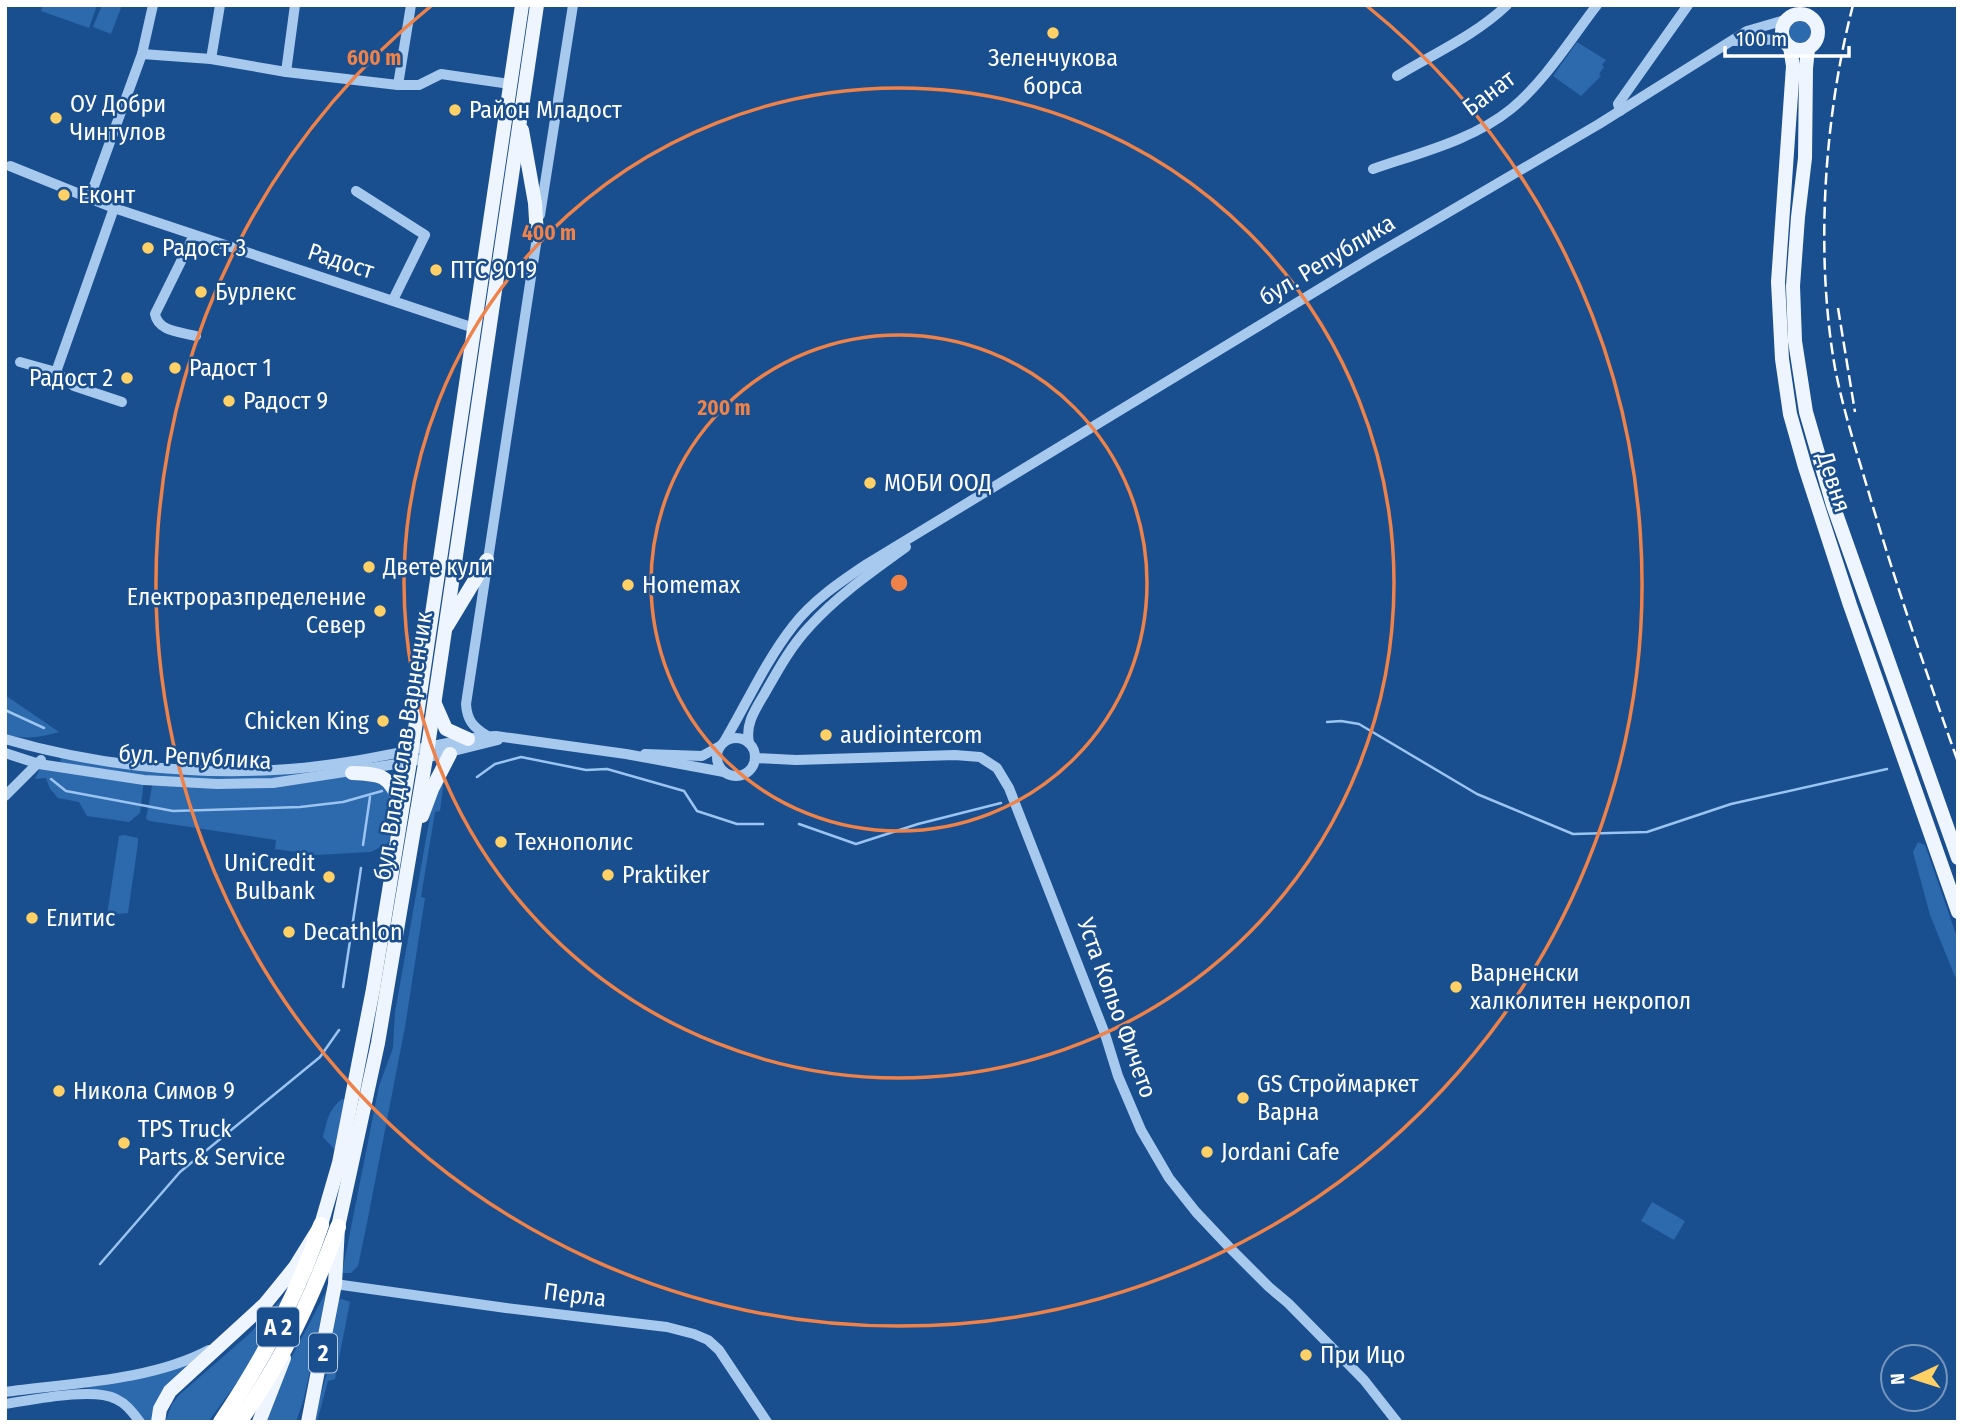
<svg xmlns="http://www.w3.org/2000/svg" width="1963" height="1427" font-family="'Fira Sans Condensed',sans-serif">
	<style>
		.green { fill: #2d69ad }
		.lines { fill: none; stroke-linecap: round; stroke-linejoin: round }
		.stream { stroke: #9bc4f0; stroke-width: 2.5 }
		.minor { stroke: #a8c9ee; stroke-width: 10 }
		.major { stroke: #eff5ff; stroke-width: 14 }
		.highway { stroke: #fff; stroke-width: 16 }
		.rail { stroke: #fff; stroke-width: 2.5; stroke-dasharray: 12 5; stroke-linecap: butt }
		.ring { fill: none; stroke: #ee8249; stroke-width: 3.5 }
		.poi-dot { fill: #ffd065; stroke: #1a4f8f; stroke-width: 2.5 }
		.labels { text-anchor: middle; stroke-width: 5; stroke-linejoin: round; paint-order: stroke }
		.shield { fill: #1a4f8f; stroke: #bacadd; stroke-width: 2 }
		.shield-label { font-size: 23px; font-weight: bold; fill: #fff }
		.poi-label { font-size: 24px; fill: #fff; stroke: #1a4f8f; text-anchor: start }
		.street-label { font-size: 24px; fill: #fff; stroke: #1a4f8f }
		.centre { fill: #ee8249; stroke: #1a4f8f; stroke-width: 3.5 }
		.ring-label { font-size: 21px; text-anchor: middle; font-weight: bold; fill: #ee8249; stroke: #1a4f8f; stroke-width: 5; stroke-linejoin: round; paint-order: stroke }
	</style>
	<rect width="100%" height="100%" fill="#1a4f8f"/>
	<g class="green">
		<polygon points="43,5 97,5 89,28 41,11"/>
		<polygon points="102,5 122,5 111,34 93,27"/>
		<circle cx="1800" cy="31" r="13"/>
		<polygon points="1577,42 1606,60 1602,65 1604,67 1599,74 1601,76 1581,96 1553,76"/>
		<path d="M5,695l54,37c-19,6 -33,7 -52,3l-2,-2z"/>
		<polygon points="61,754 146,766 356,772 394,786 398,822 388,843 371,852 316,855 275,849 276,840 150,821 146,819 153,781 144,781 140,813 129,822 87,816 79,802 58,798 50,789 46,778 35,779 42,764 60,767"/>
		<polygon points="444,779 440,811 435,812 421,897 425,898 405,1027 367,1223 358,1266 351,1273 342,1273 379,1086 393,1048 395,1012 433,800"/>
		<polygon points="124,835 138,838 138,843 128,913 107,915 119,836"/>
		<polygon points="1918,842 1925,845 1958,940 1958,984 1930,915 1913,852"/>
		<path d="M342,1099l4,1 -9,45 -3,4 -11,-12c4,-16 5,-27 19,-38z"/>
		<polygon points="1652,1202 1685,1221 1674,1240 1641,1221"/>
		<polygon points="328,1288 304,1398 296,1422 263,1422 289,1362"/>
		<polygon points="291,1289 252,1362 208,1422 165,1422 172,1404 179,1395 248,1335"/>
		<polygon points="342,1299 350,1302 335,1379 328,1381 317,1422 313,1422 329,1366 332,1348 331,1336 337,1300"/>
		<path d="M202,1359l-48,49 -3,14h-7l-26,-27 -31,-7v-2c40,-6 78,-10 115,-27z"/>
	</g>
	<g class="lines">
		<g class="stream">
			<polyline points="5,710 44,728"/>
			<polyline points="1327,722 1341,721 1359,724 1477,794 1573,834 1647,832 1731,804 1887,769"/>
			<polyline points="477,777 495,764 521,757 586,770 607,769 684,791 697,811 737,824 763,824"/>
			<polyline points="51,779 66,791 173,811 300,807 343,802 382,791"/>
			<polyline points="799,824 856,844 918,824 1001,803"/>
			<polyline points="363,845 370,797"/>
			<polyline points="343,987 361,868"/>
			<polyline points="100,1264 180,1172 320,1057 339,1030"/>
		</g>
		<g class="minor">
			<polyline points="1735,41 1783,39"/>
			<polyline points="142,54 211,59 286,72 398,85 419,85 441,74 510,84"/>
			<polyline points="211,59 220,5"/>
			<polyline points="286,72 295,5"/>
			<path d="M1397,76c36,-22 79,-41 110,-71"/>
			<polyline points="398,85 411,5"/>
			<polyline points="1620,111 1618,104 1688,5"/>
			<polyline points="10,166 114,208 474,328"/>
			<path d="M1373,169c46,-16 100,-29 138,-60 34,-28 59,-69 86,-104"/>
			<polyline points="356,191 425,235 393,300"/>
			<polyline points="90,197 142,54 153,5"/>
			<polyline points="540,215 573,5"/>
			<path d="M194,235l-39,79c3,18 27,18 41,22"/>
			<polyline points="20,362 56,372 74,386 122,402"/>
			<polyline points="56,372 114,208"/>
			<path d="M486,735c-13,-8 -19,-15 -20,-31l72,-473"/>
			<circle cx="736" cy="757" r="19"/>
			<path d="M5,739c86,25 180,36 269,31 69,-3 138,-21 205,-33l17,-1 130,18 98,18"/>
			<path d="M724,742c23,-39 41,-80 69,-116 19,-25 47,-44 74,-62l505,-307 227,-133 148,-93 38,-11"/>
			<path d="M749,743c-4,-19 6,-33 16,-50 13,-23 26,-47 45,-67 28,-31 63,-55 96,-79"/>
			<polyline points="5,753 39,764 144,780 217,784 273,783 409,762 498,740"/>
			<polyline points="645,754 702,756 720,746"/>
			<polyline points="755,758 796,760 955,755 980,757 997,768 1009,788 1105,1034 1118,1076 1141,1130 1169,1178 1196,1212 1229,1247 1269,1287 1288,1303 1364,1380 1397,1422"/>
			<polyline points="5,796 41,760"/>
			<polyline points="335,1284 506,1308 667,1327 694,1334 708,1340 719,1350 767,1422"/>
			<path d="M5,1392c65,-9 146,-11 204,-42"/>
			<path d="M5,1404c27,-4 88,-17 111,-5 11,5 17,14 24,23"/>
		</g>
		<g class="major">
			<circle cx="1800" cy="32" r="18"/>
			<polyline points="1790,47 1793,66 1778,282 1782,359 1790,414 1805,467 1850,605 1958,912"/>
			<polyline points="1808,49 1806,68 1805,158 1798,217 1793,286 1795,341 1806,412 1833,505 1958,858"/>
			<polyline points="522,130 535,203 537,236"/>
			<polyline points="447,626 487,560"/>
			<polyline points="435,704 446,729 468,739"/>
			<path d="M352,773c29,1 38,2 48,31"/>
			<polyline points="422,816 432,789 450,754"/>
			<polyline points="158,1422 160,1409 170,1391 265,1304 295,1267 321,1225 339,1163 373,989 412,749 522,5"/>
			<polyline points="259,1422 284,1358"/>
			<polyline points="308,1422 335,1284 338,1227 378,1043 428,746 537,5"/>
		</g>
		<g class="highway">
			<path d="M221,1422c42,-62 76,-126 100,-197"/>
			<path d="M239,1422c45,-64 72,-122 99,-195"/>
		</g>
		<g class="rail">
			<path d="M1853,5c-29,111 -38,250 -18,363 8,41 21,82 33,122 27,92 58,182 90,272"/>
			<polyline points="1838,308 1855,412"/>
		</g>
	</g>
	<g class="ring">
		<circle cx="899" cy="583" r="248"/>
		<circle cx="899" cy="583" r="495"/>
		<path d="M1367 6A743 743 0 1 1 431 6"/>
	</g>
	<g class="poi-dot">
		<circle cx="1053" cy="33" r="7"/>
		<circle cx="455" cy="110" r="7"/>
		<circle cx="56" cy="118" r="7"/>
		<circle cx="64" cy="195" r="7"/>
		<circle cx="148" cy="248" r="7"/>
		<circle cx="436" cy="270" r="7"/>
		<circle cx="201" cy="292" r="7"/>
		<circle cx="175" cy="368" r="7"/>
		<circle cx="127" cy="378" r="7"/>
		<circle cx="229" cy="401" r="7"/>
		<circle cx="870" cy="483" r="7"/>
		<circle cx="369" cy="567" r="7"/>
		<circle cx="628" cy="585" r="7"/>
		<circle cx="380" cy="611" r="7"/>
		<circle cx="383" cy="721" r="7"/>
		<circle cx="826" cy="735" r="7"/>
		<circle cx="501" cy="842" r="7"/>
		<circle cx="608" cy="875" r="7"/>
		<circle cx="329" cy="877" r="7"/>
		<circle cx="32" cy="918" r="7"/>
		<circle cx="289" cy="932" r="7"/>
		<circle cx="1456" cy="987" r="7"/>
		<circle cx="59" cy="1091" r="7"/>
		<circle cx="1243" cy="1098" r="7"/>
		<circle cx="124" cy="1143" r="7"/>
		<circle cx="1207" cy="1152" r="7"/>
		<circle cx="1306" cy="1355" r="7"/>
	</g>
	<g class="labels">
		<g class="shield">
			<rect x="257" y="1307.5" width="42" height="39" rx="5"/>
			<rect x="309" y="1333.5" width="28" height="39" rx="5"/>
		</g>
		<g class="shield-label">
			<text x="278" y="1335">A 2</text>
			<text x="323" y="1361">2</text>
		</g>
		<g class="poi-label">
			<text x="1053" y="66" text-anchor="middle">Зеленчукова<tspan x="1053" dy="28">борса</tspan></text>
			<text x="70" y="112">ОУ Добри<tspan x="70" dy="28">Чинтулов</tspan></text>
			<text x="469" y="118">Район Младост</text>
			<text x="78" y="203">Еконт</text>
			<text x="162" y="256">Радост 3</text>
			<text x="450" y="278">ПТС 9019</text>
			<text x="215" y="300">Бурлекс</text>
			<text x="189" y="376">Радост 1</text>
			<text x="113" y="386" text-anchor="end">Радост 2</text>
			<text x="243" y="409">Радост 9</text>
			<text x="884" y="491">МОБИ ООД</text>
			<text x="383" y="575">Двете кули</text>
			<text x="642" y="593">Homemax</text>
			<text x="366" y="605" text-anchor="end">Електроразпределение<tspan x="366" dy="28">Север</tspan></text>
			<text x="369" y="729" text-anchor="end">Chicken King</text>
			<text x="840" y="743">audiointercom</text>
			<text x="515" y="850">Технополис</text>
			<text x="315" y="871" text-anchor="end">UniCredit<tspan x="315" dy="28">Bulbank</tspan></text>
			<text x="622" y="883">Praktiker</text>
			<text x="46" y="926">Елитис</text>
			<text x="303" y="940">Decathlon</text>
			<text x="1470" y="981">Варненски<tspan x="1470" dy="28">халколитен некропол</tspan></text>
			<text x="1257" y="1092">GS Строймаркет<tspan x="1257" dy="28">Варна</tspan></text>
			<text x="73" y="1099">Никола Симов 9</text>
			<text x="138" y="1137">TPS Truck<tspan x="138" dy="28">Parts &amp; Service</tspan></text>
			<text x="1221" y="1160">Jordani Cafe</text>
			<text x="1320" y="1363">При Ицо</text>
		</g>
		<g class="street-label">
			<text transform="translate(1489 93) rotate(-37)" y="8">Банат</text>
			<text transform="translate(1327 260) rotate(-31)" y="8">бул. Република</text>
			<text transform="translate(341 261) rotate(18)" y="8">Радост</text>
			<text transform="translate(1834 482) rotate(72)" y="8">Девня</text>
			<text transform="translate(403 746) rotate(-81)" y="8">бул. Владислав Варненчик</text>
			<text transform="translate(195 757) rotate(3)" y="8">бул. Република</text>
			<text transform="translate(1117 1008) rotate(70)" y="8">Уста Кольо Фичето</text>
			<text transform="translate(575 1295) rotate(7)" y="8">Перла</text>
		</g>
	</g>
	<circle cx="899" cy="583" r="10" class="centre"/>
	<g class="ring-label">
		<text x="374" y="65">600 m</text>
		<text x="549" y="240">400 m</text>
		<text x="724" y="415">200 m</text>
	</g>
	<rect width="1963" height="1427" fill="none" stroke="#ffffff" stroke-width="14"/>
	<g transform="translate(1914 1378) rotate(266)"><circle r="33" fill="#1a4f8f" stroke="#7695bc" stroke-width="2"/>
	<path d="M0-5L12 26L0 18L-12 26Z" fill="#ffd065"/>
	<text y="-10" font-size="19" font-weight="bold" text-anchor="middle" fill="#ffffff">N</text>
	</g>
	<path d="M1725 46v10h124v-10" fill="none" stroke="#ffffff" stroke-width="3.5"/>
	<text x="1736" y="46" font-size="21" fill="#ffffff" stroke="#1a4f8f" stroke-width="5" paint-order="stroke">100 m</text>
</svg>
